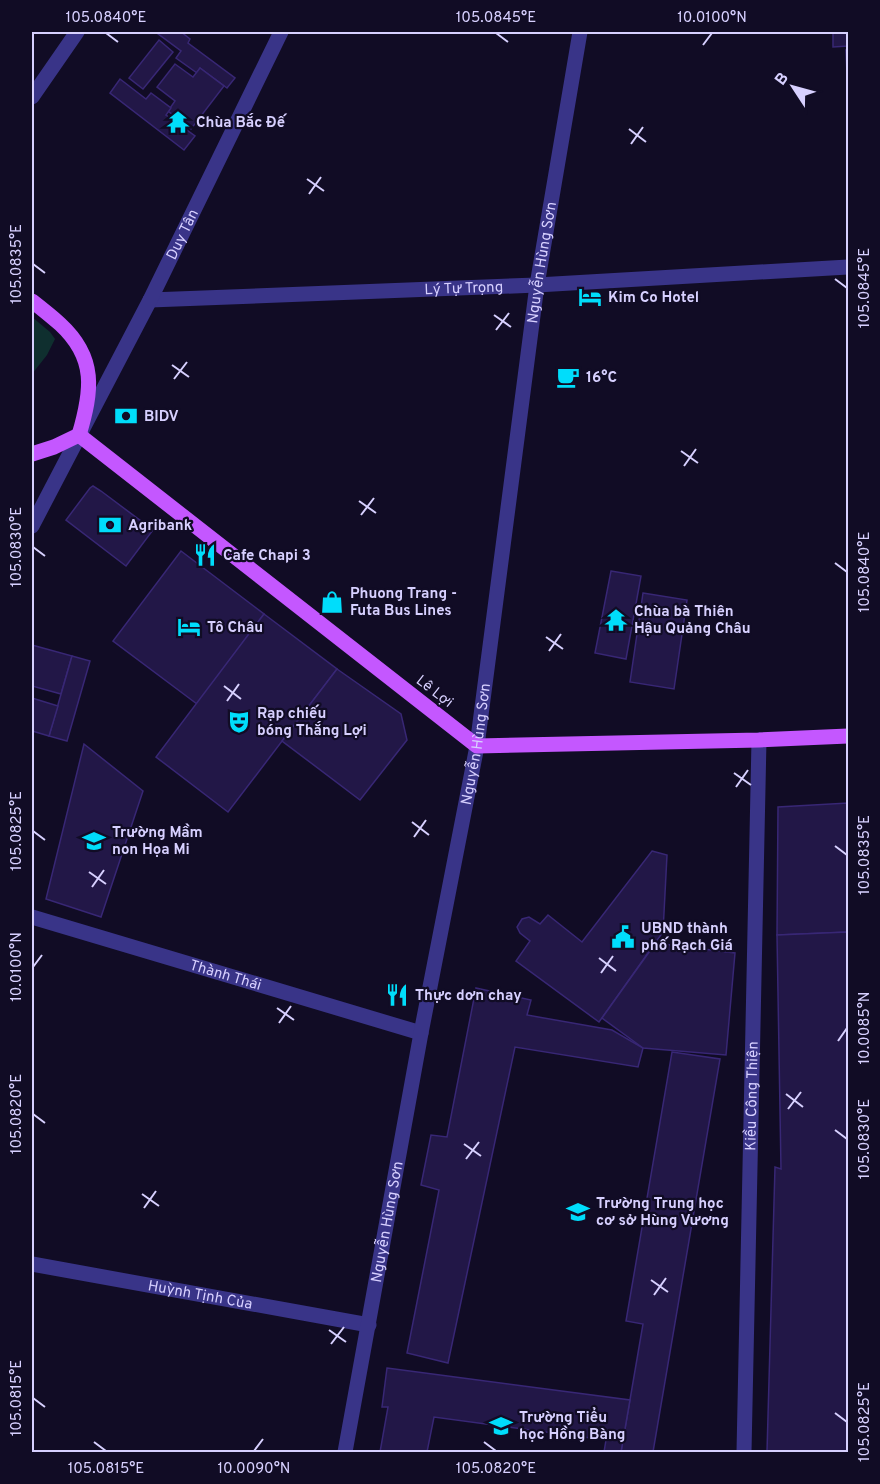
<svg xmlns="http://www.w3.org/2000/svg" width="880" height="1484" font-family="Overpass,sans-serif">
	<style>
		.green { fill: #0f2f2f }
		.building { fill: #221747; stroke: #382775; stroke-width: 1.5 }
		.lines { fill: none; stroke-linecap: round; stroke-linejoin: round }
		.minor { stroke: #393488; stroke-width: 15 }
		.major { stroke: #c457ff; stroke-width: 15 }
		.ticks { fill: none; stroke: #d7d0ff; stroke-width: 2 }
		.labels { text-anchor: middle; stroke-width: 4.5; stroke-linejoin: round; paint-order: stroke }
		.poi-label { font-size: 15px; font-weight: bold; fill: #d7d0ff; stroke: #110c25; text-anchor: start }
		.street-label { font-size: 15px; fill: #d7d0ff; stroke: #110c25 }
		.neatline { fill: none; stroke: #d7d0ff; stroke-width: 2 }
		.ticks-label { font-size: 15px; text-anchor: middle; fill: #d7d0ff }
	</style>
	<rect width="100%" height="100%" fill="#110c25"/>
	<polygon class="green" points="32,317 50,332 55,339 47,355 32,374"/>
	<g class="building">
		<polygon points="157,32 181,32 190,39 188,43 235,78 227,88 200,68 197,73 176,58 181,51 157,33"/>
		<polygon points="833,32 848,32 848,46 833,47"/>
		<polygon points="159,40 173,52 143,89 129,78"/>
		<polygon points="846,50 848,50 848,99"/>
		<polygon points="175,64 193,77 200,68 224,86 191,129 168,111 175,101 157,87"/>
		<polygon points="120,79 146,99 151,93 171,108 166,115 195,136 184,150 110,93"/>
		<polygon points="93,486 101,491 153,530 126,566 66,520 90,488"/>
		<polygon points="181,551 264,614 197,704 113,641"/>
		<polygon points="611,571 641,576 626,659 595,653"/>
		<polygon points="643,593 687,600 674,689 630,682"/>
		<polygon points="264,614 337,669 228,812 156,757"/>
		<polygon points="32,645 72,656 61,694 32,686"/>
		<polygon points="72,656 90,661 67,741 49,736"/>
		<polygon points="337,669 401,714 407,740 360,800 282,741"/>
		<polygon points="32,698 58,706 49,736 32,731"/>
		<polygon points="84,744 143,791 101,917 46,899"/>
		<polygon points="848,803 848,932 777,935 778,807"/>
		<polygon points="652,851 667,855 663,932 599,1022 516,961 530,941 520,933 517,927 522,919 529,917 540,924 548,915 582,942"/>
		<polygon points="848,932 848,1452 767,1452 775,1167 781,1169 777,935"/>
		<polygon points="657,941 663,944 735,953 726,1055 643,1048 602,1018"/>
		<polygon points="476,988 531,1000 527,1015 612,1030 643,1048 638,1067 515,1047 448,1363 407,1353 439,1190 421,1185 431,1135 447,1137"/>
		<polygon points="672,1052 720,1059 653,1452 621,1452 643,1324 626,1321"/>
		<polygon points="387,1368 630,1400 621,1452 604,1452 606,1440 434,1417 427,1452 380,1452 388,1407 382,1407"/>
	</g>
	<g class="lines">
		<g class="minor">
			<polyline points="32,97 77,32"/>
			<path id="s1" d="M150,300l387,-15 311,-18"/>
			<path id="s2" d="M32,526l118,-226 131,-268"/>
			<path id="s3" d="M32,917l389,116"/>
			<path id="s4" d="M32,1264l337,61"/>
			<path id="s5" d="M345,1452l76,-419 56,-287 60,-461 43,-253"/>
			<path id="s6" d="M744,1452l15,-712"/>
		</g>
		<g class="major">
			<path d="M32,301c9,7 19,15 28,23 37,34 32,67 19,111"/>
			<polyline points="79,435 477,746 759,740 848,736"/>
			<polyline points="32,454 54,447 79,435"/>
		</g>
	</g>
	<path class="ticks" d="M106,33l12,9M496,33l12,9M703,45l9,-12M629,129l17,13M631,144l12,-17M307,179l17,12M309,194l12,-17M33,264l12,9M835,279l12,9M494,315l17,12M496,330l13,-17M172,365l17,12M174,379l13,-17M681,451l17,12M684,466l12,-17M359,501l17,12M361,515l13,-17M33,547l12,9M835,563l12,9M546,637l17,12M549,651l12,-17M224,686l17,13M227,701l12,-17M734,773l17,12M736,787l12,-17M412,822l17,13M33,831l12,9M414,837l12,-17M835,846l12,9M89,872l17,12M92,887l12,-17M599,958l17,13M33,967l9,-12M601,973l12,-17M277,1008l17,12M279,1023l12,-17M838,1041l9,-13M786,1094l17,13M788,1109l13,-17M33,1114l12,9M835,1130l12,9M464,1144l17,12M466,1159l13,-17M142,1194l17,12M144,1208l12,-17M651,1280l17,12M654,1295l12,-17M329,1330l17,12M331,1344l13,-17M33,1398l12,9M835,1413l12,9M94,1442l12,9M484,1442l12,9M254,1451l9,-12"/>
	<defs>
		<g id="temple-bare" transform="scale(1.8)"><path d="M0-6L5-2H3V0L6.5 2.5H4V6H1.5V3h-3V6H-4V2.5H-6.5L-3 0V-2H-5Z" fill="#00ddfb" stroke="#110c25" stroke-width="2.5" paint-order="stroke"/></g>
		<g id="hotel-bare" transform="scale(1.8)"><path d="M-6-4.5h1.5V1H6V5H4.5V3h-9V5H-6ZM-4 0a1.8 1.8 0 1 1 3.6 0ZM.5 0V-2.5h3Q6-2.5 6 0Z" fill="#00ddfb" stroke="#110c25" stroke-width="2.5" paint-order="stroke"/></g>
		<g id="cafe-bare" transform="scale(1.8)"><path d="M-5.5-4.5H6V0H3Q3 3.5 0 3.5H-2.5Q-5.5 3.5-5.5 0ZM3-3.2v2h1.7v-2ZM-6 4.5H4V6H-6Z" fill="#00ddfb" stroke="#110c25" stroke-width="2.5" paint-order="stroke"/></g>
		<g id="bank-bare" transform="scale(1.8)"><path d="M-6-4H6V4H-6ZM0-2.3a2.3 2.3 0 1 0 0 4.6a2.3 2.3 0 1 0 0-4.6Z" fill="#00ddfb" stroke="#110c25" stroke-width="2.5" paint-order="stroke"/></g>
		<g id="restaurant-bare" transform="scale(1.8)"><path d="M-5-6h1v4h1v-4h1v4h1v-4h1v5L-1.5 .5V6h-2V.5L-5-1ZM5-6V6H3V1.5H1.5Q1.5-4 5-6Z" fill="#00ddfb" stroke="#110c25" stroke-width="2.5" paint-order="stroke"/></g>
		<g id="shop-bare" transform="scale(1.8)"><path d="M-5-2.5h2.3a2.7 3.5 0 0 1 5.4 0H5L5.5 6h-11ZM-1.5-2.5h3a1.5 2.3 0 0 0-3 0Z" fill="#00ddfb" stroke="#110c25" stroke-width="2.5" paint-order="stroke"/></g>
		<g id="theatre-bare" transform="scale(1.8)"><path d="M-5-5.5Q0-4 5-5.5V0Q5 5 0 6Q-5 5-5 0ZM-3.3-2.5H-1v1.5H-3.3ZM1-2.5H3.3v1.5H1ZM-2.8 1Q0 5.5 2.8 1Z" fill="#00ddfb" stroke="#110c25" stroke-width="2.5" paint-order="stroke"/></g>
		<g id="school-bare" transform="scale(1.8)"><path d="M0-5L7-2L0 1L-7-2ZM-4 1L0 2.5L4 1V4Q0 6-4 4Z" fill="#00ddfb" stroke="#110c25" stroke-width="2.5" paint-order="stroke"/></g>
		<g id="civic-bare" transform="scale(1.8)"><path d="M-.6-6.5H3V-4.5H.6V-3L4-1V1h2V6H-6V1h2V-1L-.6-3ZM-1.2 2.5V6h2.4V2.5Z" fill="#00ddfb" stroke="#110c25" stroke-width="2.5" paint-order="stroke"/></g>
	</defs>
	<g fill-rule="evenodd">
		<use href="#temple-bare" x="178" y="122"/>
		<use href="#hotel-bare" x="590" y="297"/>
		<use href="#cafe-bare" x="568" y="377"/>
		<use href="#bank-bare" x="126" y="416"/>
		<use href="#bank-bare" x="110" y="525"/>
		<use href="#restaurant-bare" x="205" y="555"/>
		<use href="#shop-bare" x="332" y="602"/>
		<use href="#temple-bare" x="616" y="620"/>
		<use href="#hotel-bare" x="189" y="627"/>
		<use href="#theatre-bare" x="239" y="722"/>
		<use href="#school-bare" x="94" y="841"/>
		<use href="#civic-bare" x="623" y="937"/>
		<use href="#restaurant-bare" x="397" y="995"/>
		<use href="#school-bare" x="578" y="1212"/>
		<use href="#school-bare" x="501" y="1426"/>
	</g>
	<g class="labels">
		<g class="poi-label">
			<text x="196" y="127">Chùa Bắc Đế</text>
			<text x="608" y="302">Kim Co Hotel</text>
			<text x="586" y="382">16°C</text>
			<text x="144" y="421">BIDV</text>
			<text x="128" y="530">Agribank</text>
			<text x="223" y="560">Cafe Chapi 3</text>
			<text x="350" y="598">Phuong Trang -<tspan x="350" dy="17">Futa Bus Lines</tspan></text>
			<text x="634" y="616">Chùa bà Thiên<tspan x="634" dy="17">Hậu Quảng Châu</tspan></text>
			<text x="207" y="632">Tô Châu</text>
			<text x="257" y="718">Rạp chiếu<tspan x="257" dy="17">bóng Thắng Lợi</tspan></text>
			<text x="112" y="837">Trường Mầm<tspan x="112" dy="17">non Họa Mi</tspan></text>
			<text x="641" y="933">UBND thành<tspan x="641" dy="17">phố Rạch Giá</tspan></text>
			<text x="415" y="1000">Thực dơn chay</text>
			<text x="596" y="1208">Trường Trung học<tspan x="596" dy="17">cơ sở Hùng Vương</tspan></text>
			<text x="519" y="1422">Trường Tiểu<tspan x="519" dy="17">học Hồng Bàng</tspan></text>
		</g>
		<g class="street-label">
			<text dy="5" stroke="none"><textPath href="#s2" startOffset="328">Duy Tân</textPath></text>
			<text dy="5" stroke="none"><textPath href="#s5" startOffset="1206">Nguyễn Hùng Sơn</textPath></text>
			<text dy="5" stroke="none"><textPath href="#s1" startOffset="314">Lý Tự Trọng</textPath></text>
			<text transform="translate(435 691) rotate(38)" y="5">Lê Lợi</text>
			<text dy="5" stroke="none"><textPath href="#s5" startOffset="720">Nguyễn Hùng Sơn</textPath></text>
			<text dy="5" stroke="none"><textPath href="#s3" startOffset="202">Thành Thái</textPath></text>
			<text dy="5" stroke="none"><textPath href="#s6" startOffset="356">Kiều Công Thiện</textPath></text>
			<text dy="5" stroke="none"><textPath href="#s5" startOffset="234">Nguyễn Hùng Sơn</textPath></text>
			<text dy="5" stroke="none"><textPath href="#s4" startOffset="171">Huỳnh Tịnh Của</textPath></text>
		</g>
	</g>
	<rect width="880" height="1484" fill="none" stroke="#110c25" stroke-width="66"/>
	<g transform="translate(793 87) rotate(306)" stroke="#110c25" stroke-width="4.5" paint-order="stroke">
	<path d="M0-4.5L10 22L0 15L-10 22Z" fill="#d7d0ff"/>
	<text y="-9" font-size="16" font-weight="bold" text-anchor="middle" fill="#d7d0ff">B</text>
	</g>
	<rect x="33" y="33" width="814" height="1418" class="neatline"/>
	<g class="ticks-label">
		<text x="106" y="22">105.0840°E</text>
		<text x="496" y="22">105.0845°E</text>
		<text x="712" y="22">10.0100°N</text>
		<text transform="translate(16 264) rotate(-90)" y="5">105.0835°E</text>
		<text transform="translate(864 288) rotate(-90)" y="5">105.0845°E</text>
		<text transform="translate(16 547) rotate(-90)" y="5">105.0830°E</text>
		<text transform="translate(864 572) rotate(-90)" y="5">105.0840°E</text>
		<text transform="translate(16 831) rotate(-90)" y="5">105.0825°E</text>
		<text transform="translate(864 855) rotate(-90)" y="5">105.0835°E</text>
		<text transform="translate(16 967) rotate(-90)" y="5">10.0100°N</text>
		<text transform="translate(864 1028) rotate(-90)" y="5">10.0085°N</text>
		<text transform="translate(16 1114) rotate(-90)" y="5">105.0820°E</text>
		<text transform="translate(864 1139) rotate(-90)" y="5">105.0830°E</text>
		<text transform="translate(16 1398) rotate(-90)" y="5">105.0815°E</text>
		<text transform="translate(864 1422) rotate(-90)" y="5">105.0825°E</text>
		<text x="106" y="1473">105.0815°E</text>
		<text x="254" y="1473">10.0090°N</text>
		<text x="496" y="1473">105.0820°E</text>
	</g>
</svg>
